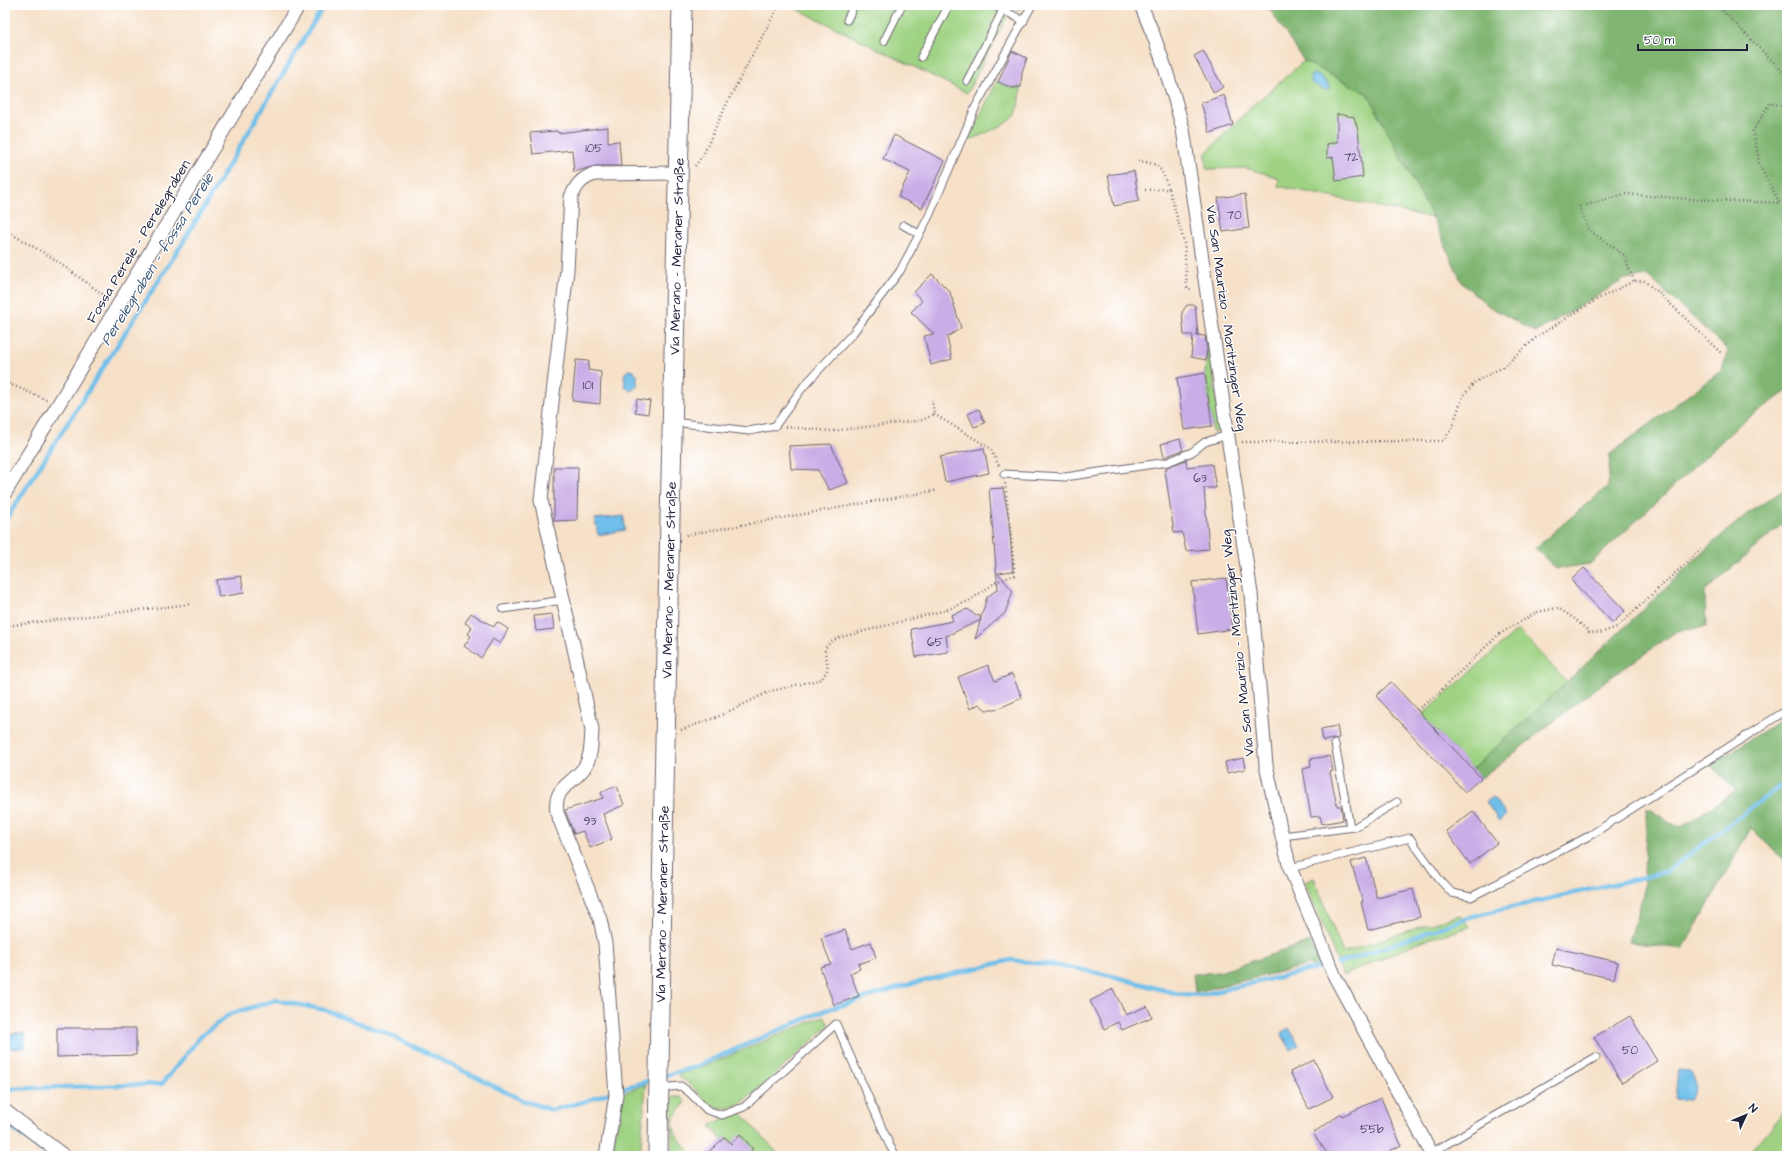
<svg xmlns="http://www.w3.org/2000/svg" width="1792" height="1161" font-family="'Architects Daughter',sans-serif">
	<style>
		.green { fill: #9fd383; stroke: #607a5f }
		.forest { fill: #7fb571; stroke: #506c56 }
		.water { fill: #6fbfea; stroke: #487092 }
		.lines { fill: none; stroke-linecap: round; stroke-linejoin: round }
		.stream { stroke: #6fbfea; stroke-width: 4.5 }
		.building { fill: #c9ade7 }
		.lane-casing { stroke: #6c646c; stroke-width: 9 }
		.street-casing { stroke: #6c646c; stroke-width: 15 }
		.secondary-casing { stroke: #6c646c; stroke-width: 21 }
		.path { stroke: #6c646c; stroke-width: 2.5; stroke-dasharray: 1 3; stroke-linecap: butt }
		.lane { stroke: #fff; stroke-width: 7 }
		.street { stroke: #fff; stroke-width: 13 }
		.secondary { stroke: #fff; stroke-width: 19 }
		.labels { text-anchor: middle; stroke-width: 3; stroke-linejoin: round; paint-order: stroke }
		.number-label { font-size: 12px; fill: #4c4566 }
		.street-label { font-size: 14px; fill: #22223b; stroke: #fff }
		.water-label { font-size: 15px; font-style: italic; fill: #3d5978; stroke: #fff }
	</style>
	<rect width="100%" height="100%" fill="#fff"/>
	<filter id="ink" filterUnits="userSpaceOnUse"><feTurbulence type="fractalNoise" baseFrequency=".025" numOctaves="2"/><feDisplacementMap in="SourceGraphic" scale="8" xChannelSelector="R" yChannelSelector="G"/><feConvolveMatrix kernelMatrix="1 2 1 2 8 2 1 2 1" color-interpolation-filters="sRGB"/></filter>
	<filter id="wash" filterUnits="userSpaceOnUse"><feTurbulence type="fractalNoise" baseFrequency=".012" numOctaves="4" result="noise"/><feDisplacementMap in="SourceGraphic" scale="16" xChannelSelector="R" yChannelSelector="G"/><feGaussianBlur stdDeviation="0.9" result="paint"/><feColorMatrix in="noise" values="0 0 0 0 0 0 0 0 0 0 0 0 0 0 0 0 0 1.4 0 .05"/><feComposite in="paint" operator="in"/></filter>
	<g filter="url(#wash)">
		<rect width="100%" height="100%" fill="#f6e0c7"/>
		<g class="green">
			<path d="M789,5h236c-5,5 -8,5 -14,4l-44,84z"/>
			<polygon points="1304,61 1368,94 1433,218 1278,186 1279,178 1246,168 1206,169 1206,153 1250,108"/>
			<path d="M997,81l15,7 9,-1c-1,10 -1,23 -7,30 -7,9 -36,18 -47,25z"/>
			<polygon points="1208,337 1220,426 1218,431 1213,433 1205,373"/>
			<polygon points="1518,630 1567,682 1472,769 1422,715"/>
			<polygon points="1314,878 1343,953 1410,930 1460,915 1470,927 1421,941 1343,976 1305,882"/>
			<polygon points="824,1016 829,1025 758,1090 743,1102 730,1108 719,1108 708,1104 690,1084 679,1077 679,1074 702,1067"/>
			<polygon points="646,1084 640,1156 611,1156 623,1093"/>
			<path d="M672,1097h9l3,3v4c-2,4 -6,6 -8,10 -8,15 5,27 13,38l-4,4 -13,-1z"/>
			<polygon points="1787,1109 1787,1150 1780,1156 1747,1156"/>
			<polygon points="740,1112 743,1115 780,1156 746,1156 753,1149 741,1135 731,1143 725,1137 722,1140 710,1126 714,1123"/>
		</g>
		<g class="forest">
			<polygon points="1267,5 1787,5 1787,391 1740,424 1590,564 1556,569 1535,548 1608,486 1610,454 1722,370 1728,350 1648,276 1625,279 1536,332 1490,307 1462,283 1433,218 1368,94 1304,61"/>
			<polygon points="1787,488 1787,520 1705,591 1706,627 1677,631 1590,692 1498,766 1481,778 1472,769 1567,682 1707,548 1748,513"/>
			<polygon points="1787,716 1787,864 1751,828 1683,949 1629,942 1643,895 1647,808 1680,828 1736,791 1710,765"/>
			<polygon points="1310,942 1322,970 1309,965 1195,992 1193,974 1219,972"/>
		</g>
		<g class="water">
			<path d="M1313,74c6,1 11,6 16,11v4l-5,1 -13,-8 -1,-6z"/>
			<polygon points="630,370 634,371 637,375 637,386 631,391 625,387 624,375 627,371"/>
			<polygon points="624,516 625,530 598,535 595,519"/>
			<polygon points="1493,797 1506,815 1499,821 1486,802"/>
			<polygon points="1289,1028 1299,1045 1291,1050 1281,1033"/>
			<polygon points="14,1033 25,1033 25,1048 13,1049 10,1047 10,1036"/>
			<path d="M1678,1070l13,1c6,12 7,19 -2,29l-14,-1z"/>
		</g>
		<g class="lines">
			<g class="stream">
				<polyline points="5,521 182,244 324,5"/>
				<polyline points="1337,964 1473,916 1666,872 1787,781"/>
				<polyline points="663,1076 695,1067 823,1011 911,984 1011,960 1074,968 1116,977 1178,994 1201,995 1323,967"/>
				<polyline points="5,1089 162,1084 201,1036 230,1014 276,1000 325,1010 388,1034 522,1100 551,1110 583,1102 611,1092 654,1079"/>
				<polyline points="5,1123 48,1155"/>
			</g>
		</g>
		<g id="blocks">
			<g class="building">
				<polygon points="1012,51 1027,58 1022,72 1021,87 1012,88 998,82"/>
				<polygon points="1203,51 1223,87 1214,93 1194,56"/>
				<polygon points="1224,95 1233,125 1210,133 1201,103"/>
				<polygon points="1337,114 1354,117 1358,130 1363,177 1336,181 1333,157 1327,158 1327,144 1337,142"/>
				<polygon points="608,127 608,142 619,141 621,166 595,166 574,172 572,150 533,154 530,133 557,131 558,133"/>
				<polygon points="894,135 945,161 922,208 898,197 910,172 883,159"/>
				<polygon points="1134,171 1139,201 1114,206 1108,175"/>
				<polygon points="1245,194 1249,228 1223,232 1218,198"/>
				<polygon points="932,274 950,292 961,328 947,337 952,359 931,365 924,336 934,334 911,312 922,301 914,292"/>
				<polygon points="1187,305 1195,305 1198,335 1196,335 1205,336 1207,348 1206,360 1191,357 1193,335 1184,335 1182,312"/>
				<polygon points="576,360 589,361 588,370 601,372 600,404 572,401"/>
				<polygon points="1205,373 1212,426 1184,430 1177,378"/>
				<polygon points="637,399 650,401 648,414 635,412"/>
				<polygon points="979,409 985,423 974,427 968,414"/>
				<polygon points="1180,439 1183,450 1164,457 1161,444"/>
				<polygon points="831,444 848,483 829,490 818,470 791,469 789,446"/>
				<polygon points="984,448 989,473 945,482 940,457"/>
				<polygon points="1186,460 1187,467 1212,464 1216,488 1204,488 1209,549 1186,551 1182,532 1174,533 1165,470 1167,470 1167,467"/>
				<polygon points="554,467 578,467 577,520 554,521"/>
				<polygon points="1003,488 1009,520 1013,571 998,573 1013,591 1005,613 975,639 987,597 998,589 989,489"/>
				<polygon points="1584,568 1625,611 1613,623 1571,580"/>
				<polygon points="241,576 244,593 219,597 216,580"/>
				<polygon points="1226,578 1233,629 1198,634 1192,582"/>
				<polygon points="968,609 976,616 979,615 981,620 946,636 948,652 916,657 911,629 953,621 951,615"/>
				<polygon points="471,613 494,627 497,622 508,629 500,644 493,639 481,658 464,646 471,636 468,634 472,627 465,623"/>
				<polygon points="552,614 554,629 536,631 534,616"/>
				<polygon points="988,665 995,681 1012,674 1022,698 995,710 986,710 979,704 970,709 958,677"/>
				<polygon points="1391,682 1481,778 1465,792 1376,696"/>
				<polygon points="1337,726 1339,738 1323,741 1321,729"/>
				<polygon points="1330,756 1333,771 1330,772 1337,806 1341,806 1343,820 1322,824 1320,816 1311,817 1303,769 1311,767 1310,759"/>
				<polygon points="1243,758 1245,769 1227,773 1225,762"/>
				<polygon points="617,786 624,805 603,814 612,839 590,848 583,831 574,834 565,810 603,798 601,792"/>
				<polygon points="1473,811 1497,843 1470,864 1446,831"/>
				<polygon points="1366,858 1377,898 1413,889 1420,917 1368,930 1361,902 1363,902 1351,862"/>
				<polygon points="845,930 852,949 871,942 876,958 858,964 860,969 850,973 859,996 834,1005 820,967 831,964 821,938"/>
				<polygon points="1556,948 1618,962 1614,979 1552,965"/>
				<polygon points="1113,989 1126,1015 1147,1006 1152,1017 1122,1030 1118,1022 1104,1029 1090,1001"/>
				<polygon points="1630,1016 1657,1061 1622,1083 1594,1037"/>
				<polygon points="57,1028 136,1028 136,1055 57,1057"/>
				<polygon points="1314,1060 1333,1097 1309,1109 1290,1072"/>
				<polygon points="1381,1098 1401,1145 1381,1156 1329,1156 1313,1133 1341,1114 1342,1116"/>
				<polygon points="740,1134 753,1149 746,1156 704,1156 725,1137 731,1144"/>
			</g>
		</g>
	</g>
	<g filter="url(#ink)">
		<use href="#blocks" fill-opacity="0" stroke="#6c646c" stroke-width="1"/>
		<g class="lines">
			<g class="lane-casing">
				<g id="lane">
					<polyline points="993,5 1024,21"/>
					<polyline points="847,20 854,5"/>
					<polyline points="884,41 902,5"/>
					<polyline points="921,57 949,5"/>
					<polyline points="967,81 1003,10"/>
					<polyline points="903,225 919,234"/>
					<polyline points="673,422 749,431 775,426 803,387 853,333 900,271 929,216 976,106 1032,5"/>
					<polyline points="1004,474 1065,477 1168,462 1192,452 1205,442 1228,435"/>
					<polyline points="503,609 563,600"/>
					<polyline points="1335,744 1350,827"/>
					<polyline points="1282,836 1355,827 1397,802"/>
					<polyline points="1290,868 1410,838 1439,879 1452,893 1471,897 1589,836 1787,710"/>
					<polyline points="659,1088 681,1086 690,1093 707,1110 722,1115 744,1107 836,1024 890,1146 896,1156"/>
					<polyline points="1431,1153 1596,1057"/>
				</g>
			</g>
			<g class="street-casing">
				<g id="street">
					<path d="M1141,5c18,41 31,81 42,124l68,465 15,171 16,71 8,32 45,109 98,179"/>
					<polyline points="5,493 299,5"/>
					<polyline points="5,1111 64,1156"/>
					<path d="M606,1156l10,-61 -11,-152 -5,-24 -43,-106c-4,-26 14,-28 27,-45 8,-12 7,-25 8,-39l-51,-229 26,-230 4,-73c6,-13 11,-19 24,-23l84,-1"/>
				</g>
			</g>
			<g class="secondary-casing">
				<g id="secondary">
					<path id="s1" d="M658,1156c4,-384 16,-767 24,-1151"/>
				</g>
			</g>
			<g class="path">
				<polyline points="1717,5 1787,76"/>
				<path d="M1138,161c22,2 24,8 31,28"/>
				<polyline points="695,166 703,155 729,99 779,5"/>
				<polyline points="1145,190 1169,189 1184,242 1187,288 1193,290"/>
				<polyline points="5,230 51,257 108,298"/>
				<polyline points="1634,281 1624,255 1589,230 1579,207 1626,194 1688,199 1780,203 1760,167 1753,131 1770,103 1787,107"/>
				<polyline points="5,382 47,400"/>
				<polyline points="934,414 990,448 999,466"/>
				<polyline points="786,427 832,431 923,420 934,414 932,400"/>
				<polyline points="1242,442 1443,441 1451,430 1463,396 1475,382 1503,367 1538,336 1594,301 1634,281 1644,281 1657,291 1721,353"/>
				<polyline points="686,535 938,490"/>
				<polyline points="5,626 190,604"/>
				<polyline points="1417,710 1437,694 1498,635 1537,612 1558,608 1575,619 1589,632 1600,633 1617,627 1701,549"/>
				<path d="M681,730l36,-13 54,-26 51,-12c1,-3 4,-6 5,-9 3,-16 -12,-20 11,-32l108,-28 23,-9 27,-19 19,-7 -10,-92"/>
			</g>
			<use href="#lane" class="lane"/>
			<use href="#street" class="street"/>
			<use href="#secondary" class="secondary"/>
		</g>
	</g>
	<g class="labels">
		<g class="number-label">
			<text x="594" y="152">105</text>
			<text x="1351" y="161">72</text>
			<text x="1234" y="219">70</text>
			<text x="588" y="389">101</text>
			<text x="1200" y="482">63</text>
			<text x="935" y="646">65</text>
			<text x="590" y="825">93</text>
			<text x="1630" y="1054">50</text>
			<text x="1372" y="1133">55b</text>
		</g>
		<g class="street-label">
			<text transform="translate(138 241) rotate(-59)" y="5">Fossa Perele - Perelegraben</text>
			<text dy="5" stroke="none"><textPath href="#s1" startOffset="900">Via Merano - Meraner Straße</textPath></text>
			<text transform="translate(1227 318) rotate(82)" y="5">Via San Maurizio - Moritzinger Weg</text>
			<text dy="5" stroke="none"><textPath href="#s1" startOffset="576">Via Merano - Meraner Straße</textPath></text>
			<text transform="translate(1237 643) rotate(-96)" y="5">Via San Maurizio - Moritzinger Weg</text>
			<text dy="5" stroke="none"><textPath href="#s1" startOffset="252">Via Merano - Meraner Straße</textPath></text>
		</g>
		<g class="water-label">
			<text transform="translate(157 259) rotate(-58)" y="5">Perelegraben - fossa Perele</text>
		</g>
	</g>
	<rect width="1792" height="1161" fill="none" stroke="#fff" stroke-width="20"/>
	<g transform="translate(1746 1115) rotate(46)" stroke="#ffffff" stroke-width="3" paint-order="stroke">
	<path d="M0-3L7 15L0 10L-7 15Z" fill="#22223b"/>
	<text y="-6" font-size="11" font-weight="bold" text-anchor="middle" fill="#22223b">N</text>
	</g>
	<path d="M1638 44v6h109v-6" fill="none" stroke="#22223b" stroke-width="2"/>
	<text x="1644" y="44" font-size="12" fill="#22223b" stroke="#ffffff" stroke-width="3" paint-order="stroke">50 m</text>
</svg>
